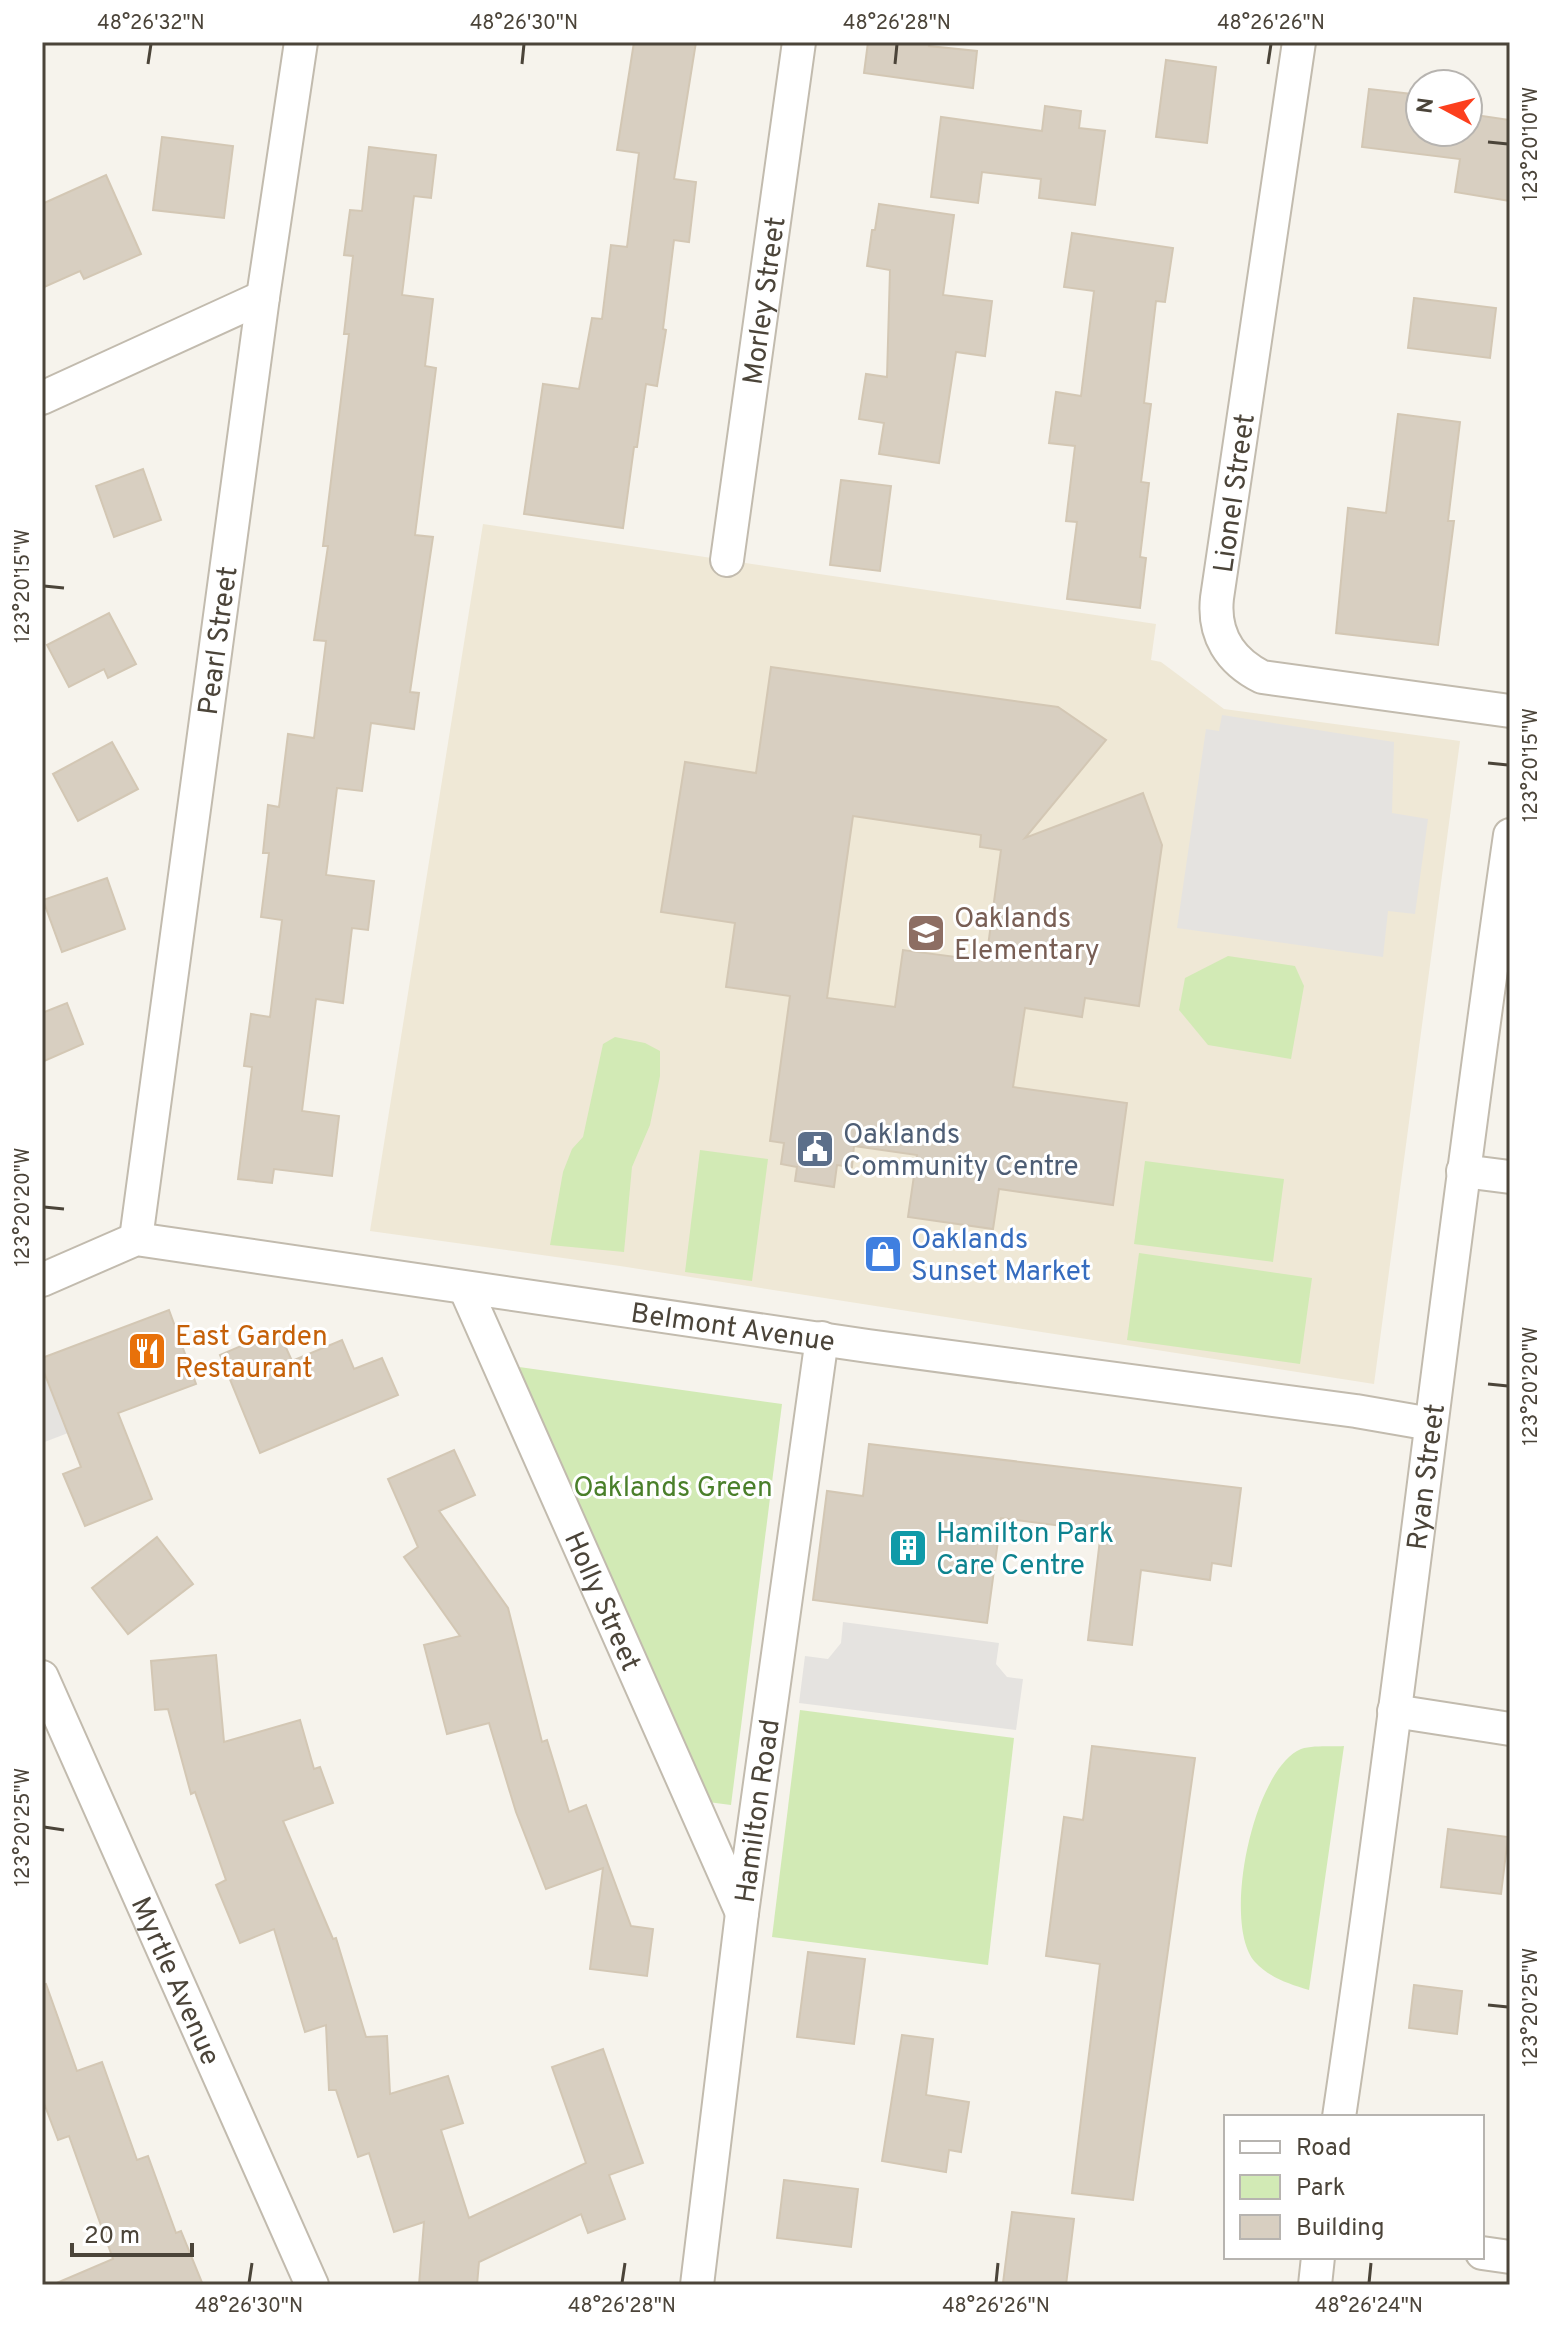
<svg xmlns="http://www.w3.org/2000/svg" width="1552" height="2327" font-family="Overpass,sans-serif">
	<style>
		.education { fill: #efe8d6 }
		.green { fill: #d2eab5 }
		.parking { fill: #e5e3e0 }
		.building { fill: #d8cfc1; stroke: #d3c7b4; stroke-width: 2; fill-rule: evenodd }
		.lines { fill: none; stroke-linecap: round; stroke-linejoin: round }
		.minor-casing { stroke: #c2bbae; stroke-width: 36 }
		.minor { stroke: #fff; stroke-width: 32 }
		.ticks { fill: none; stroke: #4b4439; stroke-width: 3 }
		.labels { text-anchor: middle; stroke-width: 6; stroke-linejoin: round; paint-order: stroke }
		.street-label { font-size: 28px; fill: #4b4439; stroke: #fff }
		.education-label { font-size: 28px; fill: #785e54; stroke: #fff; text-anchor: start }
		.service-label { font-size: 28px; fill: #4e5e75; stroke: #fff; text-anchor: start }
		.shop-label { font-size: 28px; fill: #366cbe; stroke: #fff; text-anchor: start }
		.food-label { font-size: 28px; fill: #c56008; stroke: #fff; text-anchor: start }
		.park-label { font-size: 28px; fill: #4a7f2a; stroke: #fff }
		.culture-label { font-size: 28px; fill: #0d838f; stroke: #fff; text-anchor: start }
		.neatline { fill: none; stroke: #4b4439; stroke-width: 3 }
		.ticks-label { font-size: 20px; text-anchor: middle; fill: #4b4439 }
	</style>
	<rect width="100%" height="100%" fill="#f6f3ec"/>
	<polygon class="education" points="483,524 1156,624 1151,660 1161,662 1224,709 1460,741 1374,1384 620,1266 370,1231"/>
	<g class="green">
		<polygon points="1228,956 1295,966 1304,986 1291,1059 1208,1045 1179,1010 1185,978"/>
		<polygon points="615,1037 645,1043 660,1051 660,1076 650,1125 632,1167 624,1252 550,1245 563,1172 572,1149 583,1137 603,1044"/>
		<polygon points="700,1150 768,1159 752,1281 685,1272"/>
		<polygon points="1145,1161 1284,1179 1273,1262 1134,1244"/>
		<polygon points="1139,1253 1312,1278 1300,1364 1127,1340"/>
		<polygon points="512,1366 782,1404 731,1805 708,1802"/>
		<polygon points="800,1710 1014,1738 988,1965 772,1937"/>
		<path d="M1344,1746l-35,244c-20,-6 -39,-12 -54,-28 -34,-38 -2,-193 46,-213 12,-4 31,-2 43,-3z"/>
	</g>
	<g class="parking">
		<polygon points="1222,715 1394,742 1392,813 1428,819 1415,914 1388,911 1383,957 1177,928 1206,729 1219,731"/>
		<polygon points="42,1367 68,1433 42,1443"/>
		<polygon points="843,1622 999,1643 996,1664 1007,1677 1023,1679 1016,1730 799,1703 805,1656 828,1659 841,1643"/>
	</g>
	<g class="building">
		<polygon points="634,42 696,42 674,179 696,182 689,242 674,240 663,329 666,330 657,386 646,384 637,447 634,447 623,528 524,514 543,384 579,389 592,318 602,319 611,245 627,247 639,153 617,150"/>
		<polygon points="868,42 930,42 929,46 977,51 973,88 864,73"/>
		<polygon points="1166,60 1216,67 1207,143 1156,137"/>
		<polygon points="1369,89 1420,95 1420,132 1468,132 1468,114 1510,120 1510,201 1455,192 1460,159 1362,147"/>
		<polygon points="1045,106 1081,111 1079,128 1105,131 1095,205 1039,198 1041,179 982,172 978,203 931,197 941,117 1042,131"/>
		<polygon points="162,137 233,146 224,218 153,210"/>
		<polygon points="369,147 436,155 431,198 414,196 402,295 433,299 425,366 436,368 415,535 433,537 410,692 419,693 414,729 371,723 362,791 337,788 326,875 374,881 368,930 352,928 343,1003 316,999 302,1111 339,1116 332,1176 274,1169 272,1183 238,1179 252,1067 244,1066 251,1014 270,1017 282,920 261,917 269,853 263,853 268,805 279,807 288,734 314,738 326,641 314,640 328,546 323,546 349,334 344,334 353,256 344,255 350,210 362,211"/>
		<polygon points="106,175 141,254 84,279 80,271 42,288 42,204"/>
		<polygon points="879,204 954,215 943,295 992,301 985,356 956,352 939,463 879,454 884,423 859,419 866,374 887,377 890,270 867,266 872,230 875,230"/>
		<polygon points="1072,233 1173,248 1165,302 1156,301 1144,403 1151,404 1141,482 1149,483 1140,557 1146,558 1140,608 1067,599 1077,522 1066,521 1075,446 1049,443 1056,392 1081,396 1094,291 1064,287"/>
		<polygon points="1414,298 1496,308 1490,358 1408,348"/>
		<polygon points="1398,414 1460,422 1448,521 1454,521 1438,645 1336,633 1348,508 1386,513"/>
		<polygon points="143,469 161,520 114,537 96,486"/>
		<polygon points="841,480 891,486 880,571 830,565"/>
		<polygon points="109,613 136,664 108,678 104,669 69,687 47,645"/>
		<path d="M771,667l287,40 48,33 -81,98 118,-45 19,52 -23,161 -54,-8 -3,19 -57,-9 -12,79 114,16 -14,102 -114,-16 -6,40 -85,-12 9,-62 -63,-9 -2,21 -15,-2 -3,22 -39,-6 2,-14 -16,-3 3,-21 -14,-2 20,-145 -64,-9 9,-64 -74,-11 24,-150 71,11zM853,816l128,19 -1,12 21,3 -15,111 -83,-11 -8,57 -68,-9z"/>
		<polygon points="112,742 138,789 78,821 53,774"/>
		<polygon points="107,878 125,929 62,952 43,900"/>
		<polygon points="67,1003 83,1044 42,1062 42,1013"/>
		<polygon points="169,1310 196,1384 118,1413 152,1499 85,1526 63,1474 81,1467 42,1367 42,1358"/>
		<polygon points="278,1330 292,1361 342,1340 354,1369 382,1358 398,1395 260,1453 220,1355"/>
		<polygon points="869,1444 1241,1488 1231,1566 1212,1563 1210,1580 1141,1570 1132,1645 1088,1640 1101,1531 1001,1518 987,1623 813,1600 827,1491 863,1496"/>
		<polygon points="454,1450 475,1495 439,1511 508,1608 542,1742 547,1740 569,1812 586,1805 631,1926 653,1929 647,1976 590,1969 603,1868 546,1889 516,1812 489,1723 447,1734 424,1645 460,1636 404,1557 418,1547 388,1479"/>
		<polygon points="157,1537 193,1584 128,1634 92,1588"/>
		<polygon points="216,1655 224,1742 300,1720 314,1769 320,1767 333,1803 283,1821 333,1939 336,1938 366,2037 387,2036 390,2094 448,2076 463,2123 441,2130 469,2218 586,2163 552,2067 603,2049 643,2163 609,2175 625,2219 588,2233 581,2214 479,2262 477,2285 419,2285 424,2222 394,2232 369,2153 358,2157 336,2090 329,2090 326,2025 305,2032 274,1929 240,1943 216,1885 226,1880 195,1792 191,1794 168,1709 155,1710 151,1661"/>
		<polygon points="1092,1746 1195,1758 1133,2200 1072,2193 1100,1964 1046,1956 1064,1817 1083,1820"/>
		<polygon points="1448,1829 1508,1837 1501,1894 1441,1887"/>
		<polygon points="808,1952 865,1959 854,2044 797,2037"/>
		<polygon points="46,1984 77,2071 102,2062 137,2160 148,2156 176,2233 181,2231 203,2285 52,2285 113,2259 69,2136 58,2140 42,2098 42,1985"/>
		<polygon points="1414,1985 1462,1991 1457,2034 1409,2028"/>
		<polygon points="902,2035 933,2039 926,2095 969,2102 961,2152 949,2150 946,2172 882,2161"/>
		<polygon points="784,2180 858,2189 851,2247 777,2238"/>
		<polygon points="1012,2212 1074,2219 1066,2285 1003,2283"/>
	</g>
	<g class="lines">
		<g class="minor-casing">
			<g id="minor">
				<path d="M1299,42l-82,556c-4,37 13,63 45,79l248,34"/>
				<polyline points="42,398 263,297"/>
				<path id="s1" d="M727,560l72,-518"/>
				<polyline points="1463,1171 1510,1177"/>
				<path id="s2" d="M136,1239l127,-942 38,-255"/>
				<path id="s3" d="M42,1280l94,-41 732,107 488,65 75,13"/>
				<path id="s4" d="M465,1288l277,625"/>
				<path id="s5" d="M42,1677l270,608"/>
				<polyline points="1394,1711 1510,1729"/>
				<path id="s6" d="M1339,2117c63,-426 109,-855 171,-1282"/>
				<polyline points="1482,2253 1510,2257"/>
				<path id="s7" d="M697,2285l45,-372 80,-575"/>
				<polyline points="1315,2285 1318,2257"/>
			</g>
		</g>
		<use href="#minor" class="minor"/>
	</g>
	<path class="ticks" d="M148,64l3,-20M522,64l2,-20M895,64l2,-20M1268,64l3,-20M1488,142l20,2M44,586l20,2M1488,763l20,2M44,1207l20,2M1488,1384l20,2M44,1827l20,3M1488,2005l20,2M249,2283l3,-20M622,2283l3,-20M996,2283l2,-20M1369,2283l2,-20"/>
	<defs>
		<g id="school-square" transform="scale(2)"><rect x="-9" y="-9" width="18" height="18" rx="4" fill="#8d6e63" stroke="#fff"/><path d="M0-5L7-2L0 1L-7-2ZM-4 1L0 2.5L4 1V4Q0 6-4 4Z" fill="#fff"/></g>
		<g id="civic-square" transform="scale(2)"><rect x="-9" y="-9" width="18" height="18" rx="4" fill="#5c6f8a" stroke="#fff"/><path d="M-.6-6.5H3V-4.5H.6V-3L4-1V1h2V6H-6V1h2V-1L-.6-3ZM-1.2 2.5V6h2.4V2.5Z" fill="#fff"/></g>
		<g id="shop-square" transform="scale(2)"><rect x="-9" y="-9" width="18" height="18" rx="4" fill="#3f7fe0" stroke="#fff"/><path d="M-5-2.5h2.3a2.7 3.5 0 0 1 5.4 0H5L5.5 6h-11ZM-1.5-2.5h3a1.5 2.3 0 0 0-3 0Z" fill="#fff"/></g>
		<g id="restaurant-square" transform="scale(2)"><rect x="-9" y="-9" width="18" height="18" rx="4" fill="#e8710a" stroke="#fff"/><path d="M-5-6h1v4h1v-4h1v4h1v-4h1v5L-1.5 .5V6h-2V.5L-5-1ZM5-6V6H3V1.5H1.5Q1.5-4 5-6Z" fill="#fff"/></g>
		<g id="building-square" transform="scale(2)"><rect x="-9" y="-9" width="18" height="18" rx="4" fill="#0f9aa8" stroke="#fff"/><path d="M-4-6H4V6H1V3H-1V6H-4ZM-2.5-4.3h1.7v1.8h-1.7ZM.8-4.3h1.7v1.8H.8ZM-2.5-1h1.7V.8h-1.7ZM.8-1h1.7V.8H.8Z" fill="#fff"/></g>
	</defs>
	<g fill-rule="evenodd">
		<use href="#school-square" x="926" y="933"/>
		<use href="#civic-square" x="815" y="1149"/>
		<use href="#shop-square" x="883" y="1254"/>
		<use href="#restaurant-square" x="147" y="1351"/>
		<use href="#building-square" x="908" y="1548"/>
	</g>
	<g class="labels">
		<g class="street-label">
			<text dy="10" stroke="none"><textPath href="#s1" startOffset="262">Morley Street</textPath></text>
			<text transform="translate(1233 493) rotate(-82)" y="10">Lionel Street</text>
			<text dy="10" stroke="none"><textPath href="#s2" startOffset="604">Pearl Street</textPath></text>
			<text dy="10" stroke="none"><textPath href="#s3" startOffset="706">Belmont Avenue</textPath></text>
			<text dy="10" stroke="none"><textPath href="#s6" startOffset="646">Ryan Street</textPath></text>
			<text dy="10" stroke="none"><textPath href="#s4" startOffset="342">Holly Street</textPath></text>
			<text dy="10" stroke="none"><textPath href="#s7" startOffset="478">Hamilton Road</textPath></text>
			<text dy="10" stroke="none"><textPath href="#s5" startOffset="332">Myrtle Avenue</textPath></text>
		</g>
		<g class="education-label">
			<text x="954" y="927">Oaklands<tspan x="954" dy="32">Elementary</tspan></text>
		</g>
		<g class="service-label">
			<text x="843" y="1143">Oaklands<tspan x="843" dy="32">Community Centre</tspan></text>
		</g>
		<g class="shop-label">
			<text x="911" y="1248">Oaklands<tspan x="911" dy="32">Sunset Market</tspan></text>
		</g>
		<g class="food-label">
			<text x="175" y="1345">East Garden<tspan x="175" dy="32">Restaurant</tspan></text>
		</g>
		<g class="park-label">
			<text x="673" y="1496">Oaklands Green</text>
		</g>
		<g class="culture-label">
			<text x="936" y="1542">Hamilton Park<tspan x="936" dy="32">Care Centre</tspan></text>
		</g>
	</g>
	<rect width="1552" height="2327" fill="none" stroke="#ffffff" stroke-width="88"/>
	<rect x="1224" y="2115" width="260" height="144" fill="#ffffff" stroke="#b7b4b0" stroke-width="2"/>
	<rect x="1240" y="2141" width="40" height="12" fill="#ffffff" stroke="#b7b4b0" stroke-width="2"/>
	<text x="1296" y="2155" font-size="24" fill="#4b4439">Road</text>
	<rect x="1240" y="2175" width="40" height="24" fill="#d2eab5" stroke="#b7b4b0" stroke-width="2"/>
	<text x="1296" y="2195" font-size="24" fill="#4b4439">Park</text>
	<rect x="1240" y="2215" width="40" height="24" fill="#d8cfc1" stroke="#b7b4b0" stroke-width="2"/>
	<text x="1296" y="2235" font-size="24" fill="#4b4439">Building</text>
	<g transform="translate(1444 108) rotate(277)"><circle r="38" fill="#ffffff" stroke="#b7b4b0" stroke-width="2"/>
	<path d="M0-6L14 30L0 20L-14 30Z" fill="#fc3f1d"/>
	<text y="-12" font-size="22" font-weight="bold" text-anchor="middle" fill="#4b4439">N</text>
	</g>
	<path d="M72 2243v12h120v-12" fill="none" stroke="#4b4439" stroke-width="4"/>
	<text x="84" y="2243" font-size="24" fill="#4b4439" stroke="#ffffff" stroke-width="6" paint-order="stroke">20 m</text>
	<rect x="44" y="44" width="1464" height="2239" class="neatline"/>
	<g class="ticks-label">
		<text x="151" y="29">48°26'32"N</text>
		<text x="524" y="29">48°26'30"N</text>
		<text x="897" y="29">48°26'28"N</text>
		<text x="1271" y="29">48°26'26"N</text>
		<text transform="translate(1530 144) rotate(-90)" y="7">123°20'10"W</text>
		<text transform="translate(22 586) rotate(-90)" y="7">123°20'15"W</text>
		<text transform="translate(1530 765) rotate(-90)" y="7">123°20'15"W</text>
		<text transform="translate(22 1207) rotate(-90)" y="7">123°20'20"W</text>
		<text transform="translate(1530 1386) rotate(-90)" y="7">123°20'20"W</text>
		<text transform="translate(22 1827) rotate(-90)" y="7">123°20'25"W</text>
		<text transform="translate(1530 2007) rotate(-90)" y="7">123°20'25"W</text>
		<text x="249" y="2312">48°26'30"N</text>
		<text x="622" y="2312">48°26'28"N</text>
		<text x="996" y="2312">48°26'26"N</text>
		<text x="1369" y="2312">48°26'24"N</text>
	</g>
</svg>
